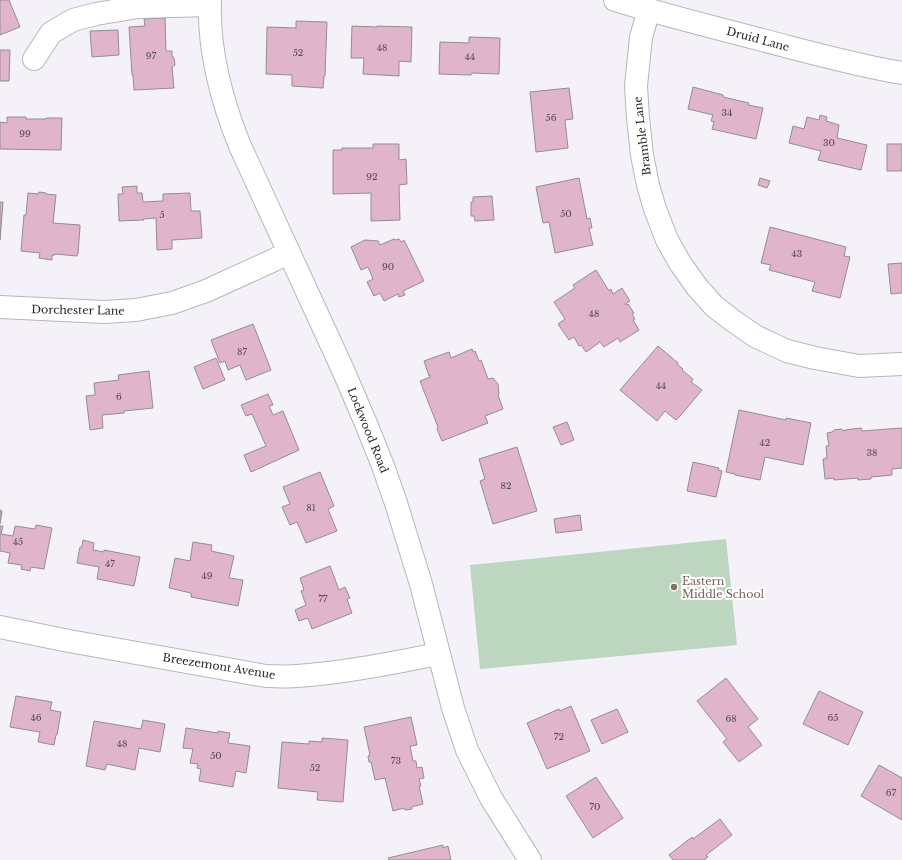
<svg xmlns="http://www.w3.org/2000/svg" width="902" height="860" font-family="'Libre Baskerville',serif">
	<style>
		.green { fill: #bcd6c0 }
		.building { fill: #e0b4ca; stroke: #948d90 }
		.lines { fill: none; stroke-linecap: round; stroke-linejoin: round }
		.minor-casing { stroke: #b8b5bb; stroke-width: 24 }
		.minor { stroke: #fff; stroke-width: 22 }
		.education-dot { fill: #8d6e63; stroke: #fff; stroke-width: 1.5 }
		.labels { text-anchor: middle; stroke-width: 4; stroke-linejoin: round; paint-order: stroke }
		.number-label { font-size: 9px; fill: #554a50 }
		.street-label { font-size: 11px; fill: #272628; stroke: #fff }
		.education-label { font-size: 11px; fill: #785e54; stroke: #fff; text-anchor: start }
	</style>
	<rect width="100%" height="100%" fill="#f4f1f8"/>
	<polygon class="green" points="726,539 737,645 480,669 470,565"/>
	<g class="building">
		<polygon points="2,0 9,0 20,27 0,35 0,1"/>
		<polygon points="165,18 166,51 172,51 172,56 174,58 175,65 172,67 174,88 134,90 133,75 132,75 129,27 145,26 144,19"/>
		<polygon points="296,21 327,22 325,76 324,76 323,88 292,86 292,75 266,74 267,27 296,28"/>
		<polygon points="352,26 377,27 377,26 412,27 411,62 399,61 399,76 363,74 364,58 351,58"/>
		<polygon points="118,30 119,55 92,57 90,31"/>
		<polygon points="469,37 500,38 499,74 472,73 471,75 439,74 440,42 469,43"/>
		<polygon points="0,50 10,50 9,81 0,81"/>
		<polygon points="693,87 723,95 723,97 749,103 748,105 763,108 756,139 712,129 714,122 711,121 713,115 688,109"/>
		<polygon points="569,88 573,119 565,120 568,148 536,152 530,92"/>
		<polygon points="820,115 827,117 826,121 839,125 837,138 867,145 861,170 818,160 821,151 789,143 793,126 804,129 807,117 819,120"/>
		<polygon points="7,117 26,117 26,119 46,119 46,118 62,118 61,150 0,149 0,122 7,123"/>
		<polygon points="373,144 399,144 399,160 406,159 407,184 399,185 400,220 371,221 371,193 333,194 333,150 342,150 342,148 373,148"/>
		<rect x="887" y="144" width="15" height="27"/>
		<polygon points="579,178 587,219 590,218 592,228 589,228 593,245 555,253 549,222 543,223 536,187"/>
		<polygon points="760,178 770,181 767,188 758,185"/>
		<polygon points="137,186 137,193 142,193 143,202 163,201 163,194 190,193 191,211 200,211 202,238 172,240 172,249 157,250 156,218 143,219 144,220 119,221 118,194 123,194 122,187"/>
		<polygon points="39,192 46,193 46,194 56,195 53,223 80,225 80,227 78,254 77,254 77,256 55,254 55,255 52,255 52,260 39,258 40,253 21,251 24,215 26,215 28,193 38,194"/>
		<polygon points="492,196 494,220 475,221 474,216 471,216 471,202 473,202 473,197"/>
		<polygon points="0,202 3,202 0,240"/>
		<polygon points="770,227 846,247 844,256 850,257 840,298 812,291 815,282 769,270 771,265 761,263"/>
		<polygon points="394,239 395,240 399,239 401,242 404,240 424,281 403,291 405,295 399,297 398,294 384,301 380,293 374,296 367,282 373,279 368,267 361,270 351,247 365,240 378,241 380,245"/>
		<polygon points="902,263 902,293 891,294 888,264"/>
		<polygon points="596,270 609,291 611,289 613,294 622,288 630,301 625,304 626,305 628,304 634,313 632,314 635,319 633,320 639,330 620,342 618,338 604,347 600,342 586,352 581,345 579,346 574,337 569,340 558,324 565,319 554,302 575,288 573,285"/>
		<polygon points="253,324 271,370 246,380 240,365 228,370 225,361 220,363 211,340"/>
		<polygon points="658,346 678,363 677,364 683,369 682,370 693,379 691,382 702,390 681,415 676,420 665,411 657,421 620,390"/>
		<polygon points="472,349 473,352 475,351 479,361 481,360 488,379 493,378 498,384 499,394 498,395 503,409 485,416 488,423 442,441 437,429 438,427 420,381 430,377 430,375 429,376 424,361 449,352 451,358"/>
		<polygon points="216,358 225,380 203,389 194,367"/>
		<polygon points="149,371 153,408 124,411 124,413 102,415 103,428 90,430 86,396 95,395 94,383 119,380 118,375"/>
		<polygon points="268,394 273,405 269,406 273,415 283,411 299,450 251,472 244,455 266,446 252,414 246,416 241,405"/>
		<polygon points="739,410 786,420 786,418 811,423 803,465 765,457 760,480 735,475 735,474 726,472"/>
		<polygon points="567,422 574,440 561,445 553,427"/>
		<polygon points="861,428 862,431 902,428 902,468 892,469 892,475 871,477 871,479 858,480 858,478 834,480 834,478 825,479 823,459 827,458 826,446 829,446 827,433 832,432 834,430 841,429 844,431 845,431 845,430"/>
		<polygon points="517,447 537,511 493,524 480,481 485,479 479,459"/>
		<polygon points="693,462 719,468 718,470 722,471 716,497 687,491"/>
		<polygon points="320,472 334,506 328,509 337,531 306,543 297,522 290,525 282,507 290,504 283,487"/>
		<polygon points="0,510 2,511 0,524"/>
		<polygon points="580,515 582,530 556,533 554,519"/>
		<polygon points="36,525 52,528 44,569 31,567 30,571 21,569 22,565 8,563 10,553 0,551 0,526 3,526 1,534 13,536 15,526 35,529"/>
		<polygon points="83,540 94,543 93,550 104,552 104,550 140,557 134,586 97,579 99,567 77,563 80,547 82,547"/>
		<polygon points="193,542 212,545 211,551 234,556 229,578 243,580 238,606 191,597 191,593 169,588 175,558 190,561"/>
		<polygon points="330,566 339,590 345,587 350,598 347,599 352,613 312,629 308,618 299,621 295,610 306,605 301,591 304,590 300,578"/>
		<polygon points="726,678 758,719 748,727 762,745 739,762 723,742 727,739 697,701"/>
		<polygon points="819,691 863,712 848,745 803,724"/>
		<polygon points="16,696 52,702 50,710 61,712 57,735 56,735 54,745 38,742 40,732 10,727"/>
		<polygon points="571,706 590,751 547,769 527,723 559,709 560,711"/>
		<polygon points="617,709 628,732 602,744 591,720"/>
		<polygon points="411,717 417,745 410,746 413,761 416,761 417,768 422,767 424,778 419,779 421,786 419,786 423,804 411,807 412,809 405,810 404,808 393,811 385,778 375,780 371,762 369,762 368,756 370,755 364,727"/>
		<polygon points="143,720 165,724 160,752 139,748 135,770 107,764 105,770 86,766 94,721 141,729"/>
		<polygon points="186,728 218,733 218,731 230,733 228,743 250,746 246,773 236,771 233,787 199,781 201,769 197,768 198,764 190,763 193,749 183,748"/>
		<polygon points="322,738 348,740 343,802 317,800 318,792 278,788 282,742 309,744 309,741 322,742"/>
		<polygon points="879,765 902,778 902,820 861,796"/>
		<polygon points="596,777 623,818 593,838 566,796"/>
		<polygon points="720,819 732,835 706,855 708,857 704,860 673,860 669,855 692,837 693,839"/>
		<polygon points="443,845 443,848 448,846 451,860 389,860 388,858"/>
	</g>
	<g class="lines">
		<g class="minor-casing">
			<g id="minor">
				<path d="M210,0c-2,51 11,99 30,146l103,224 24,56 16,40 13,37 25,81 32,124 14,42 24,48 39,62"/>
				<path d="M615,0c49,15 98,27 147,40 47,12 93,25 140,33"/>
				<polyline points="649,10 641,37 636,86 638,118 642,155 648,185 655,209 667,240 680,263 697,287 714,306 732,320 755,336 772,344 787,351 815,358 859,366 902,364"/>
				<polyline points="34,59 51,33 73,20 96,14 138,7 209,5"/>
				<polyline points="0,307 104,312 136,310 172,303 206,291 274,260 289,252"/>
				<path d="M0,627l69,14 197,35c10,0 20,1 31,0 47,-3 95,-13 141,-22"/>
			</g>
		</g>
		<use href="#minor" class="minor"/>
	</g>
	<circle class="education-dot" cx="674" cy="587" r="4"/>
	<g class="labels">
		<g class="number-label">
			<text x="382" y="51">48</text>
			<text x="298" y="56">52</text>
			<text x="151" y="59">97</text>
			<text x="470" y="60">44</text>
			<text x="727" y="116">34</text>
			<text x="551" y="121">56</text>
			<text x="25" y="137">99</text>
			<text x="829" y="146">30</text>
			<text x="372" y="180">92</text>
			<text x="566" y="217">50</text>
			<text x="162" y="218">5</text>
			<text x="797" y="257">43</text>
			<text x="388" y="270">90</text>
			<text x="594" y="317">48</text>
			<text x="242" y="355">87</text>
			<text x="661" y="389">44</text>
			<text x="119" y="400">6</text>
			<text x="765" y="446">42</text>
			<text x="872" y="456">38</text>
			<text x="506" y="489">82</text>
			<text x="311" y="511">81</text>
			<text x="18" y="545">45</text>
			<text x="110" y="567">47</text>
			<text x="207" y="579">49</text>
			<text x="323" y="602">77</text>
			<text x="36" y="721">46</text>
			<text x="833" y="721">65</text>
			<text x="731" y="722">68</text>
			<text x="559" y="740">72</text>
			<text x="122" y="747">48</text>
			<text x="216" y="759">50</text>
			<text x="396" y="764">73</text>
			<text x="315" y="771">52</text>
			<text x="891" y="796">67</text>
			<text x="595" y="810">70</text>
		</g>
		<g class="street-label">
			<text transform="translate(758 39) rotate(15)" y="4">Druid Lane</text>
			<text transform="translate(642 136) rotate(-97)" y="4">Bramble Lane</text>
			<text transform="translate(78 310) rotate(1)" y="4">Dorchester Lane</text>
			<text transform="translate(368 430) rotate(68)" y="4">Lockwood Road</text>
			<text transform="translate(219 666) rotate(9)" y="4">Breezemont Avenue</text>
		</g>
		<g class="education-label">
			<text x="682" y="585">Eastern<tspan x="682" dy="13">Middle School</tspan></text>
		</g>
	</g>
</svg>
